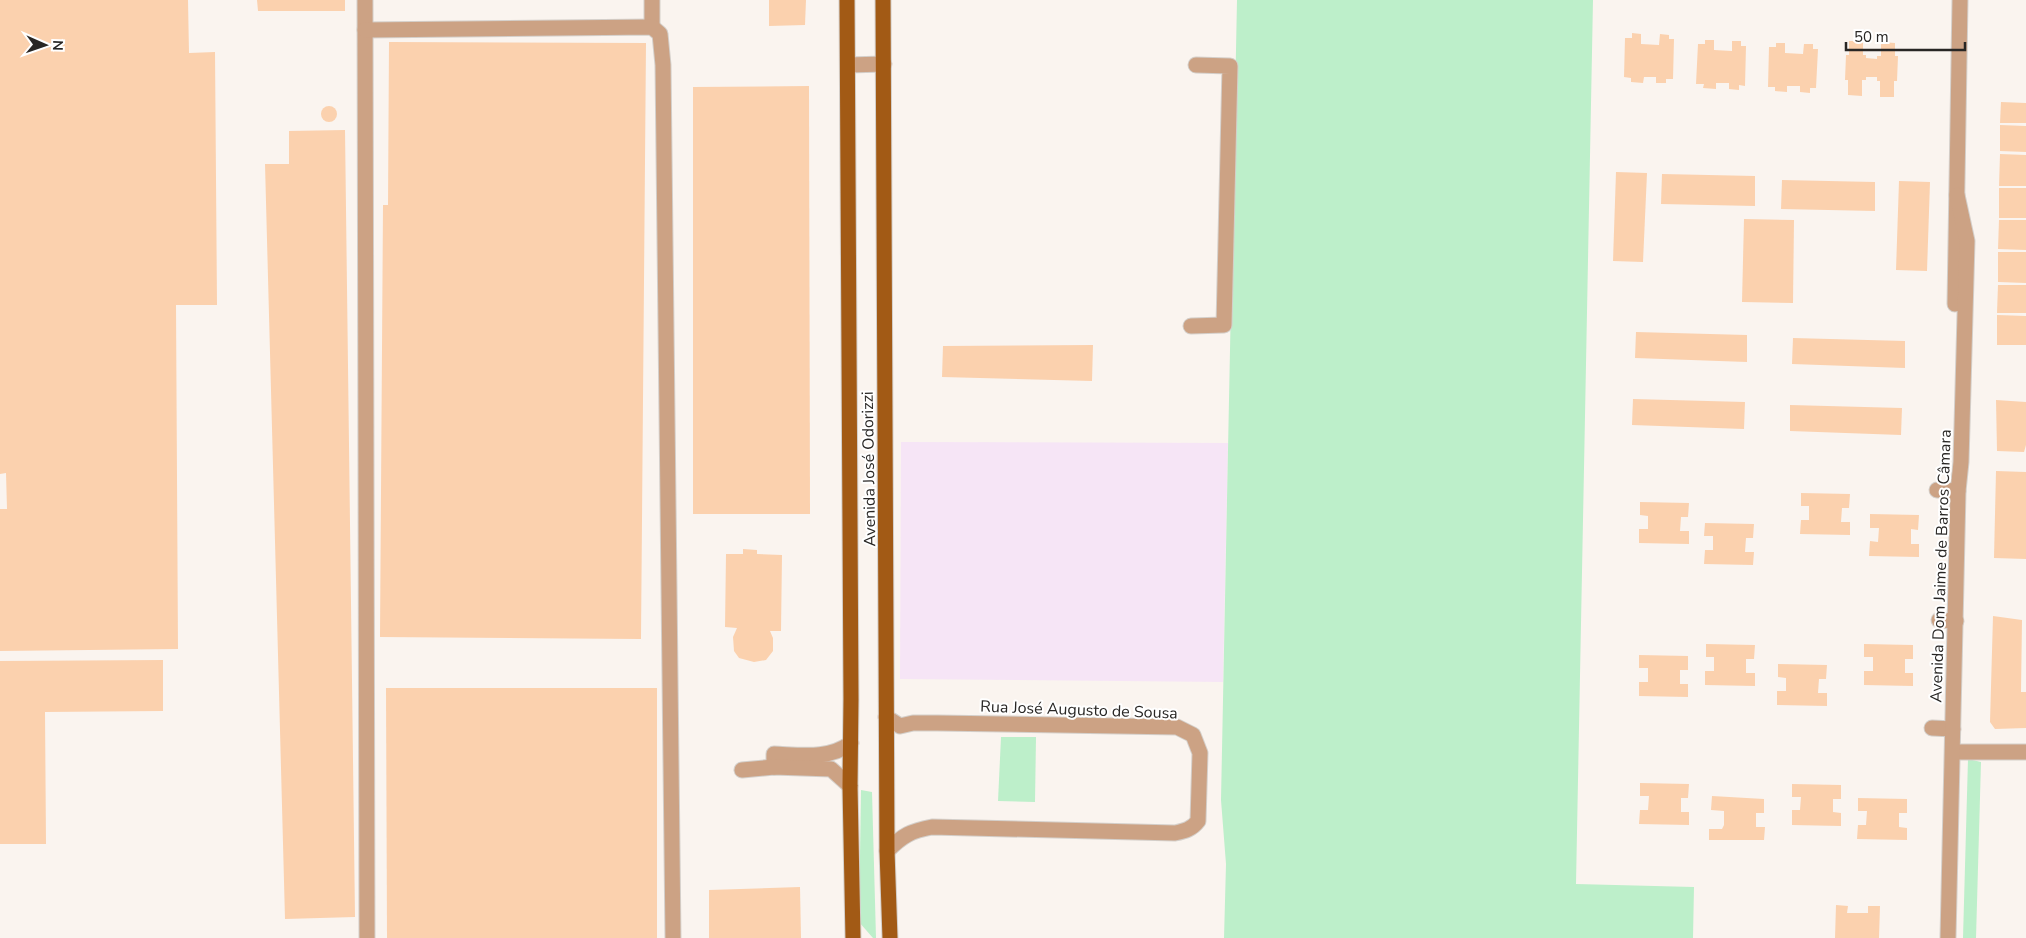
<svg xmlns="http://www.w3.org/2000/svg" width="2026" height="938" font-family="'Nunito Sans',sans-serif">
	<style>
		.medical { fill: #f6e5f6 }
		.green { fill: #bdefca }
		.building { fill: #fbd1ae }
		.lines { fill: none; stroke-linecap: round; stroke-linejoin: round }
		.minor-casing { stroke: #d4cfca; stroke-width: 17 }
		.major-casing { stroke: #d4cfca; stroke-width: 17 }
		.minor { stroke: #cca284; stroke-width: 15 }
		.major { stroke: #a25a15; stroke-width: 15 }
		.labels { text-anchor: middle; stroke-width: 4; stroke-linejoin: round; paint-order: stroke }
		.street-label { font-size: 16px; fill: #282624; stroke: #fff }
	</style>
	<rect width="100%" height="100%" fill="#faf4ef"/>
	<polygon class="medical" points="901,442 1228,443 1223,682 900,679"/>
	<g class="green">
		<polygon points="1237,0 1593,0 1576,884 1694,887 1693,938 1224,938 1226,864 1221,800"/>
		<polygon points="1001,737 1036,737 1035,802 998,801"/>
		<polygon points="1968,759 1981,762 1976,938 1963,938"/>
		<polygon points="861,790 872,792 876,938 873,938 859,922"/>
	</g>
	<g class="building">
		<polygon points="0,0 188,0 189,53 215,52 217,305 176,305 178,649 0,651 0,509 7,509 6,473 0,474"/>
		<polygon points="257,0 345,0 345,11 258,11"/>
		<polygon points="769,0 806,0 805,25 769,26"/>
		<polygon points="1632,33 1641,34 1641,44 1659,45 1660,34 1669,35 1669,39 1674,39 1673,79 1666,79 1666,83 1656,83 1656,77 1644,77 1643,83 1631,82 1631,78 1624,77 1625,38 1632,38"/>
		<polygon points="1705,40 1714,40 1714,50 1732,51 1732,41 1741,41 1741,46 1746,46 1745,86 1739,85 1739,90 1729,89 1729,83 1716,83 1716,89 1703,88 1704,84 1696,84 1698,44 1705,44"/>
		<polygon points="1849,41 1863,41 1863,55 1866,55 1866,58 1877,59 1877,56 1881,56 1881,42 1895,43 1895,56 1898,56 1897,81 1894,81 1894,97 1880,97 1880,81 1877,81 1877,77 1866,77 1866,80 1862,80 1862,96 1848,95 1848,80 1845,80 1846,55 1849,55"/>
		<polygon points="389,42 646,43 641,639 380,637 383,205 388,205"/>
		<polygon points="1776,43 1785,43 1785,53 1803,54 1804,44 1813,44 1813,49 1818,49 1816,88 1810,88 1810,93 1800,92 1800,86 1787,86 1787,92 1775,91 1775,87 1768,87 1769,47 1776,47"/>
		<polygon points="809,86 810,514 693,514 693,87"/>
		<polygon points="2001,102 2026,103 2026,123 2000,123"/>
		<circle cx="329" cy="114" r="8"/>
		<polygon points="2000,125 2026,126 2026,152 2000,151"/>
		<polygon points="345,130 355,917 285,919 265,164 289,164 289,131"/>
		<polygon points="2000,154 2026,155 2026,186 1999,186"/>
		<polygon points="1616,172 1647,173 1643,262 1613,261"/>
		<polygon points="1662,174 1755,176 1755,206 1661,204"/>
		<polygon points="1782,180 1875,182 1875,211 1781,209"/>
		<polygon points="1899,181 1930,182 1927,271 1896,270"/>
		<rect x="1999" y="188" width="27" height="30"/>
		<polygon points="1744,219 1794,220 1793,303 1742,302"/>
		<polygon points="1999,220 2026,220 2026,250 1998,249"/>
		<polygon points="1998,252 2026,252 2026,283 1998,282"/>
		<polygon points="1998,285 2026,285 2026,313 1997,313"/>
		<polygon points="1997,315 2026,316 2026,345 1997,345"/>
		<polygon points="1636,332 1747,335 1747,362 1635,358"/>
		<polygon points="1793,338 1905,341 1905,368 1792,364"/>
		<polygon points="1093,345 1092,381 942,377 943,346"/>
		<polygon points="1633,399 1745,402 1744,429 1632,425"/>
		<polygon points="1996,400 2026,402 2026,445 2024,452 1997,451"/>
		<polygon points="1790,405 1902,408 1901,435 1790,431"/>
		<polygon points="1996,471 2026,472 2026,559 1994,558"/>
		<polygon points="1801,493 1850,494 1849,508 1842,508 1841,522 1850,522 1850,535 1800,534 1801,520 1809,520 1809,506 1801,506"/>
		<polygon points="1640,502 1689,503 1688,517 1681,517 1680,531 1689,531 1689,544 1639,543 1639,529 1648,529 1648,516 1640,515"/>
		<polygon points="1870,514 1919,515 1918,530 1911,529 1911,544 1919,544 1919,557 1869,556 1870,541 1878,542 1879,528 1870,528"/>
		<polygon points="1705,523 1754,524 1753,538 1746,538 1745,552 1754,552 1753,565 1704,564 1705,550 1713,550 1713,536 1704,536"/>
		<polygon points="743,549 757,550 757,554 782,555 781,631 770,631 773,638 773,651 766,660 754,662 739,658 734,651 733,637 737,628 725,627 726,554 743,554"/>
		<polygon points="1993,616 2022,620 2021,692 2026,692 2026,728 1995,729 1990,722"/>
		<polygon points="1706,644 1755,645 1754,659 1746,659 1746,673 1755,673 1755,686 1705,685 1705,671 1714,671 1714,657 1706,657"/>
		<polygon points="1864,644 1913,645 1913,659 1905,659 1905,673 1913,673 1913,686 1864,685 1864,671 1873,671 1873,657 1864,657"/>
		<polygon points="1639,655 1688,656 1688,670 1680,670 1680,684 1688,684 1688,697 1639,696 1639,682 1648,682 1648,668 1639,668"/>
		<polygon points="163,660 163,711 45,712 46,844 0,844 0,661"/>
		<polygon points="1778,664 1827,665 1826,679 1819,679 1818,693 1827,693 1827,706 1777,705 1777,691 1786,691 1786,678 1778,677"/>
		<polygon points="386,688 657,688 657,938 387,938"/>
		<polygon points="1640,783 1689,784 1688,798 1681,798 1681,812 1689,812 1689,825 1639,824 1640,810 1648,810 1649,796 1640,796"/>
		<polygon points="1792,784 1841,785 1841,799 1833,799 1833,812 1841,813 1841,826 1792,825 1792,810 1800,810 1801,797 1792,797"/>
		<polygon points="1712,796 1764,799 1764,813 1756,813 1756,827 1765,827 1764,840 1709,840 1709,829 1722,829 1724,825 1724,811 1711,810"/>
		<polygon points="1858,798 1907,799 1907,813 1899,813 1899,827 1907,828 1907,840 1857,839 1858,825 1866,825 1867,811 1858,811"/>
		<polygon points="800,887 801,938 709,938 709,890"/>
		<polygon points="1836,905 1848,906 1847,913 1868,913 1868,906 1880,906 1879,938 1835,938"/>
	</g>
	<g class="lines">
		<g class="minor-casing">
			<g id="minor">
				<polyline points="365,0 367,938"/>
				<polyline points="652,0 652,27"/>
				<polyline points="365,30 652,27 660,34 663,65 673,938"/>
				<polyline points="848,65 884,64"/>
				<polyline points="1955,304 1960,0"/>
				<polyline points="1191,326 1224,325 1230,66 1196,65"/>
				<polyline points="1937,490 1958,491"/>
				<polyline points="1939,620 1956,621"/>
				<path d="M886,717l14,9 13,-3h24l240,4 16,8 7,18 -2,68c-6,8 -13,10 -23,12l-243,-6c-21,4 -29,8 -45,24"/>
				<polyline points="1932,728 1953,729"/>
				<polyline points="1953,752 2026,752"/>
				<path d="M774,767v-13c26,1 55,6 77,-11"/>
				<polyline points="742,770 774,767 831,769 850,786"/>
				<polyline points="1948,938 1958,491 1961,462 1967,241 1957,195"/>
			</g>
		</g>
		<g class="major-casing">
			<g id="major">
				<polyline points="847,0 851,699 850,786 853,938"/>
				<polyline points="883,0 887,851 890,938"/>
			</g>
		</g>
		<use href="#minor" class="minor"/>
		<use href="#major" class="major"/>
	</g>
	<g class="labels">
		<g class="street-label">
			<text transform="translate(868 469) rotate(-91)" y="6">Avenida José Odorizzi</text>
			<text transform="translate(1940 566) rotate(-88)" y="6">Avenida Dom Jaime de Barros Câmara</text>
			<text transform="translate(1079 709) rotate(2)" y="6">Rua José Augusto de Sousa</text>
		</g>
	</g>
	<g transform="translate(45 45) rotate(92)" stroke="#ffffff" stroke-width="4" paint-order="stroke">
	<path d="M0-4L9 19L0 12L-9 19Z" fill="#282624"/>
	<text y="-8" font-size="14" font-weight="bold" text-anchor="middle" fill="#282624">N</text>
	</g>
	<path d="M1846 42v8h119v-8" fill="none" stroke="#282624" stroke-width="2.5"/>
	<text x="1854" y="42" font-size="15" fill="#282624" stroke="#ffffff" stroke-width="4" paint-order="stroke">50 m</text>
</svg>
